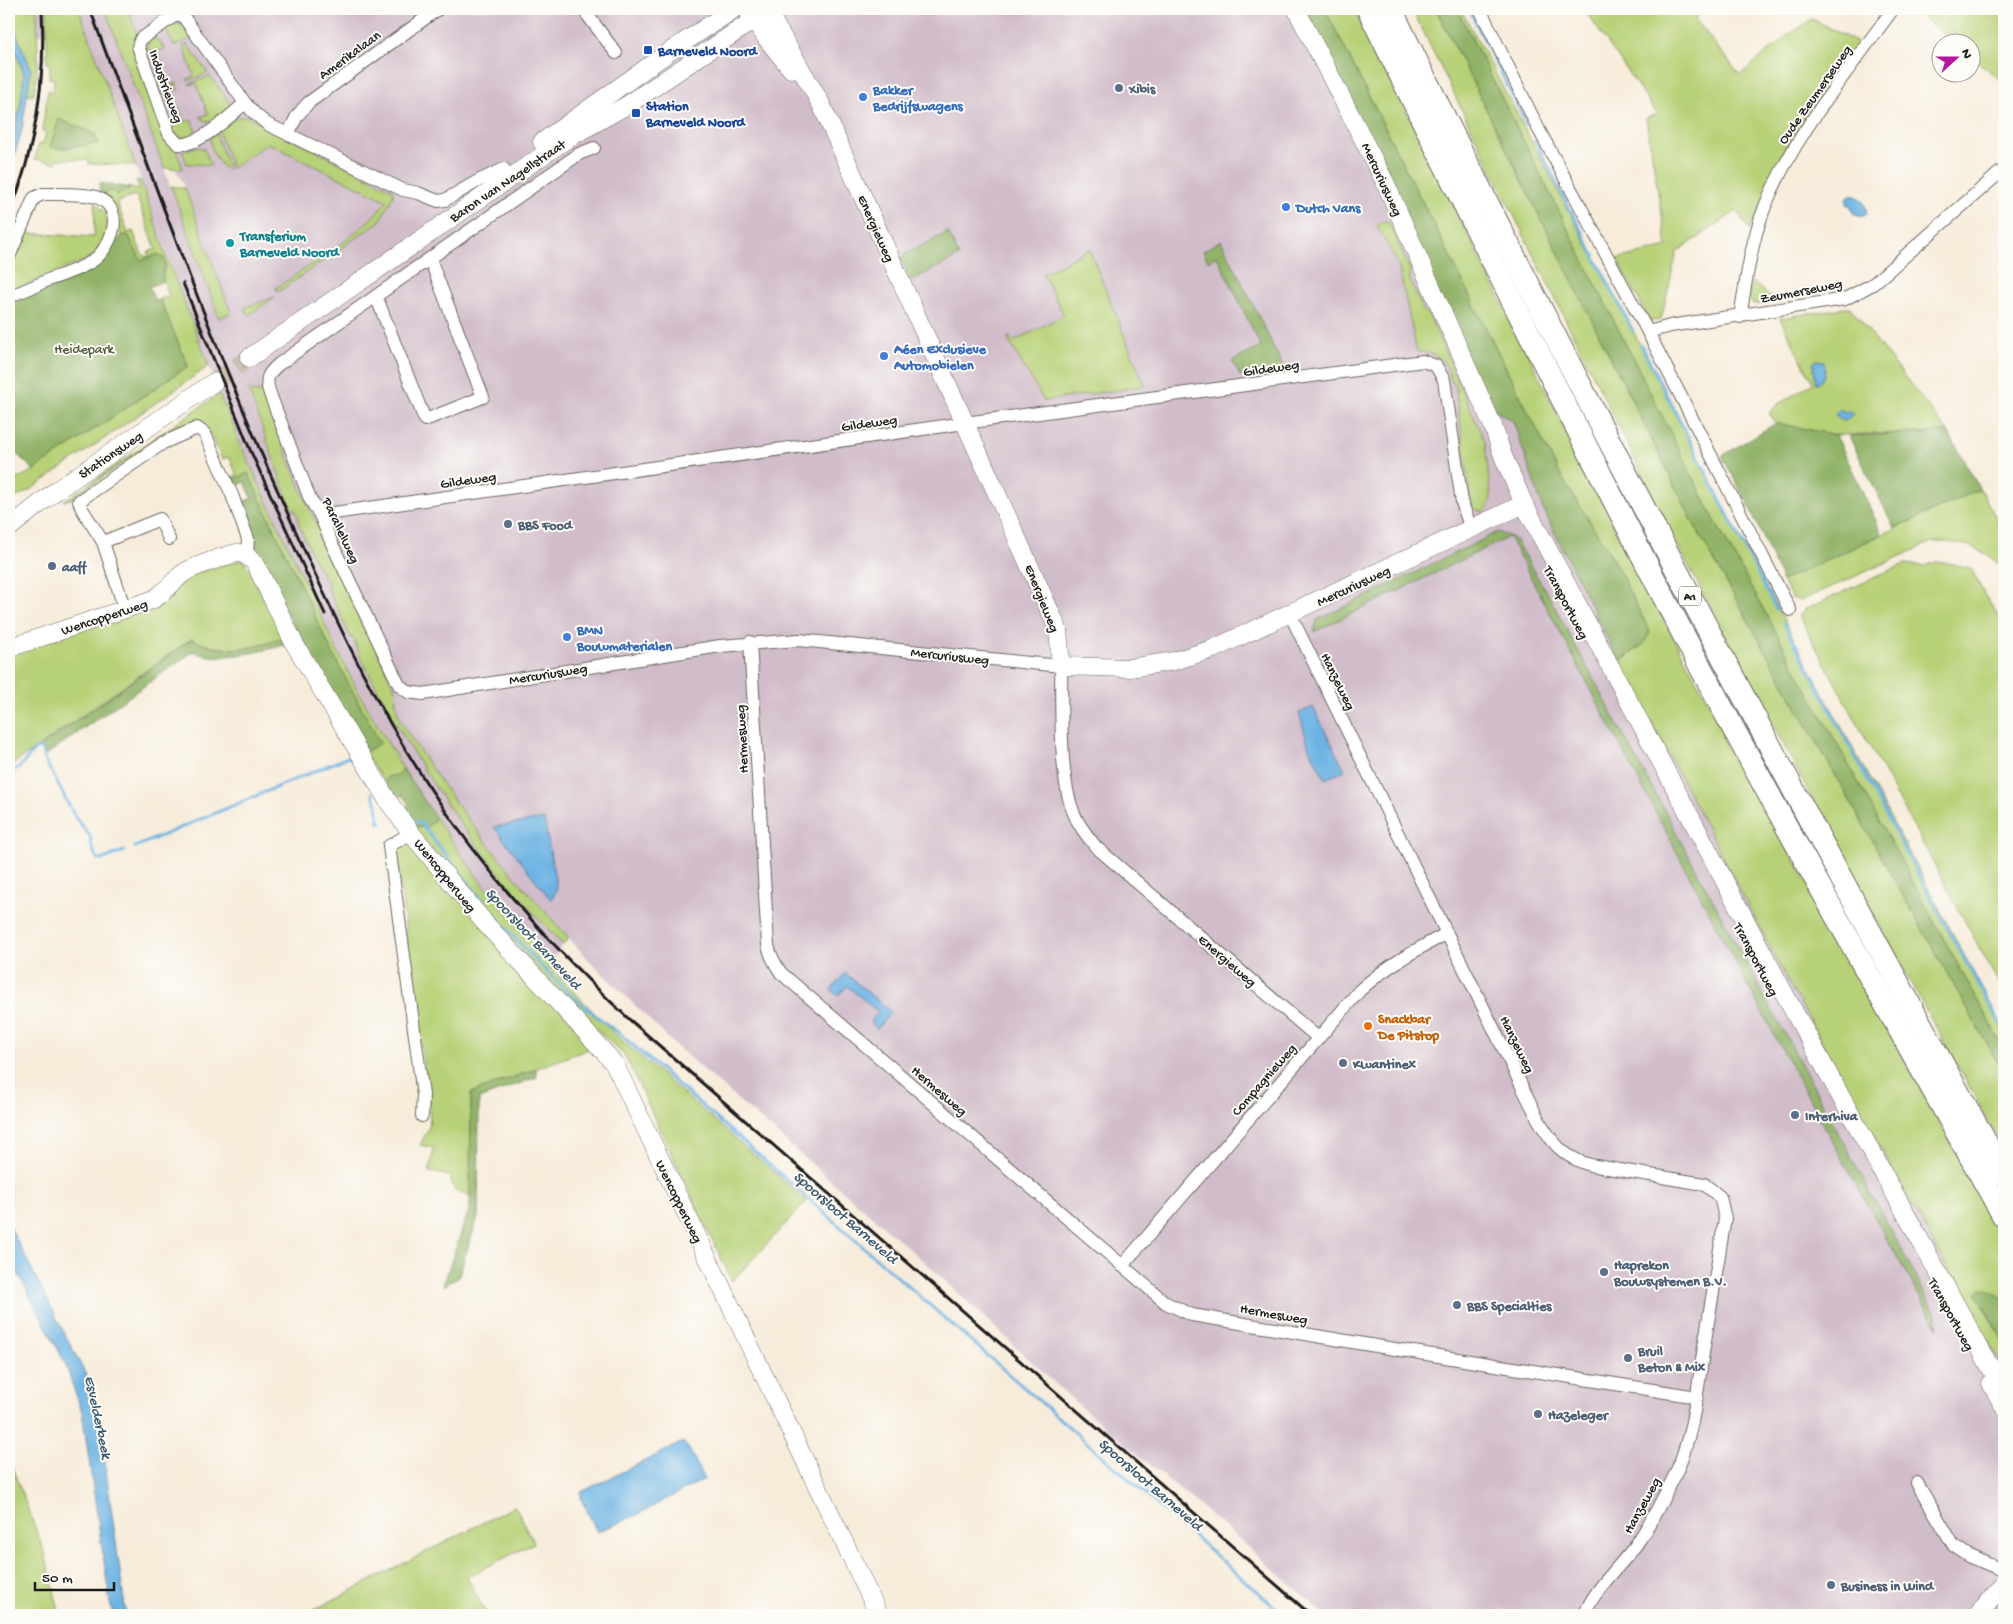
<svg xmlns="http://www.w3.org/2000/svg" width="2013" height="1624" font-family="'Gochi Hand',sans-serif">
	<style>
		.industrial { fill: #d1bdca }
		.green { fill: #b7d177; stroke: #6a764a; fill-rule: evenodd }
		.forest { fill: #91b368; stroke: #566842 }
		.water { fill: #6cb3e3; stroke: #446880 }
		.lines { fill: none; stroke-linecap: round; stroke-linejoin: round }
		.stream { stroke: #6cb3e3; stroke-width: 3 }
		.secondary-tunnel { stroke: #cbc2b4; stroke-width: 18; stroke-dasharray: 18 9; stroke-linecap: butt }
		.street-casing { stroke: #69655e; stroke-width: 14 }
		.secondary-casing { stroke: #69655e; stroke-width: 19 }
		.highway-casing { stroke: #69655e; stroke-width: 24 }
		.street { stroke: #fff; stroke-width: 12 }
		.secondary { stroke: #fff; stroke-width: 18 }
		.highway { stroke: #fff; stroke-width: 22 }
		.rail { stroke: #1c1c1c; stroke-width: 3 }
		.transit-dot { fill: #1a4fb4; stroke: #fdfcf7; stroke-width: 2 }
		.service-dot { fill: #5c6f8a; stroke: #fdfcf7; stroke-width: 2 }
		.shop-dot { fill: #3f7fe0; stroke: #fdfcf7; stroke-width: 2 }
		.culture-dot { fill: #0f9aa8; stroke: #fdfcf7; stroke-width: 2 }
		.food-dot { fill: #e8710a; stroke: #fdfcf7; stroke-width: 2 }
		.labels { text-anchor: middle; stroke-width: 4; stroke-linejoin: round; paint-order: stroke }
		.shield { fill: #fdfcf7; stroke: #605f5e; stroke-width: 1 }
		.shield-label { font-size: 12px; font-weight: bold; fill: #1c1c1c }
		.transit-label { font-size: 14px; font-weight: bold; fill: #164399; stroke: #fdfcf7; text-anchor: start }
		.street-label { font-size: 14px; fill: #1c1c1c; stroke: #fdfcf7 }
		.service-label { font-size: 14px; font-weight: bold; fill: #4e5e75; stroke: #fdfcf7; text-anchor: start }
		.shop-label { font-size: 14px; font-weight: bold; fill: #366cbe; stroke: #fdfcf7; text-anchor: start }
		.culture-label { font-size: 14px; font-weight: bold; fill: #0d838f; stroke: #fdfcf7; text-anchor: start }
		.park-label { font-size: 14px; fill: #525b3c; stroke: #fdfcf7 }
		.food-label { font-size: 14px; font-weight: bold; fill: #c56008; stroke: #fdfcf7; text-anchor: start }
		.water-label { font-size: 15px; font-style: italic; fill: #3c586c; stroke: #fdfcf7 }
	</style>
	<rect width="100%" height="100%" fill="#fdfcf7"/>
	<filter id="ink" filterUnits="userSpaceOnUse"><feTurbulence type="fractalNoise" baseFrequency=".02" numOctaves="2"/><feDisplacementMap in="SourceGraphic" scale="10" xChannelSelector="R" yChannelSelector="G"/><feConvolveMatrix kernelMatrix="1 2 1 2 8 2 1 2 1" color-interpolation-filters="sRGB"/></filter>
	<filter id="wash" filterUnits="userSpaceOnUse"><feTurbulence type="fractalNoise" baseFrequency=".0096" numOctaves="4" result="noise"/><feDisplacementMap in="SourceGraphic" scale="20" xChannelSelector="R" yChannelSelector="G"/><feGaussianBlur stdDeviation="1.12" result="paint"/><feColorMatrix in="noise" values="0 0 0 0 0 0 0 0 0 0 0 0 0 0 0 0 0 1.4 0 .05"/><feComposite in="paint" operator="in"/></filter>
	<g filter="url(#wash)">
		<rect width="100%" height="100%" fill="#f7ecda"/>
		<g class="industrial">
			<polygon points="37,9 47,9 48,33 37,35"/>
			<polygon points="79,9 105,9 219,318 209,282 219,278 186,189 177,172 126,34 134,27 128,9 1347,9 2004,1325 2004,1615 1325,1615 1245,1544 1073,1400 929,1266 676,1046 589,960 526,892 460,811 400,722 247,390 290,505 295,509 299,518 298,523 317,566 327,581 338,612 382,698 397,726 445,802 469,836 514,891 563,945 552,960 522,930 478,878 408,777 361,697 273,516 236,435 236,431 201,348"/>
		</g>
		<g class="green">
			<polygon points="9,9 37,9 38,59 35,88 33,95 27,94 31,69 9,16"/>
			<polygon points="47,9 79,9 136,167 130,165 89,164 89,160 57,159 56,163 35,159 39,144 43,144 46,132 42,131 48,91 53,91 54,79 49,78 50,64 47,63"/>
			<polygon points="105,9 128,9 138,36 133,50 135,56 166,140 176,149 183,169 164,168"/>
			<polygon points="1325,9 1355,9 1628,554 1864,987 2004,1239 2004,1300 2003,1298 1983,1306 2004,1343 2004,1370 1789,983 1620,662 1646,642 1650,632 1611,555 1559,473"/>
			<polygon points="1412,9 1436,9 1696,528 2004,1074 2004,1149 1903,969 1673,537"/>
			<polygon points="1457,9 1461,9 1630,325 1728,516 2004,1029 2004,1049 1715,521"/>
			<polygon points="1584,9 1706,9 1695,19 1740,75 1788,35 1812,19 1860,44 1791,139 1750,231 1737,211 1677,252 1661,320 1650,321 1617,259 1667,247 1646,118 1657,114"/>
			<polygon points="1912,9 2004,9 2004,83 1971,56 1970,42 1954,42"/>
			<polygon points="175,24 182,25 192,38 174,46 166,30 168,27"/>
			<polygon points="9,32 24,73 21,102 9,161"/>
			<polygon points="154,39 159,41 165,49 151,54 149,49 145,51 149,41"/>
			<polygon points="187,44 208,73 188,81 187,79 194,76 183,46"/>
			<polygon points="159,54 170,85 177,83 177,85 159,91 159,89 165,87 154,56"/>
			<path d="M210,76l21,29c-4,8 -15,16 -24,17l-7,-5 8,-3 -12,-31 -6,2 -1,-1z"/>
			<path d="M178,88l1,1 -6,3 11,30 8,-2 3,11 -3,5c-12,3 -14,1 -21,-8l8,-4 -12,-30 -6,2 -1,-2z"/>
			<path d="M247,116l146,74v6l-13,25 -102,71 -2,-4c38,-26 82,-51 111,-87l-119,-58 -36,25 -14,-38 20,-13z"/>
			<path d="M215,132l14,36 -3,1c-10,-8 -15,-18 -16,-31z"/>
			<polygon points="197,147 204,149 211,165 187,164 182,151"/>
			<path d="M136,180l5,1 26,77 42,108 -179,124 -21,11v-32l8,10 17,-9 154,-104 -28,-67 9,-3 -6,-15 -5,-27 -17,7 -13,-26 -7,1 -11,-37 -7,-5 6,-4 9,4 13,-6 9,2zM136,195l20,54 -8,3v4l-2,1 -5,-5 -8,-21 -5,2 -11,-31z"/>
			<polygon points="171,186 185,188 231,313 219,318"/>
			<polygon points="95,203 106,213 110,230 93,257 16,289 9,288 9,272 27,233 94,237"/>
			<path d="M1383,221l6,1 21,47v11l13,30 7,7 55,125 6,58 -6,12 -11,-3 -3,-8 -16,-116c-5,-5 -5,-9 -7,-15 -6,-14 -17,-18 -31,-18l-19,-88 -21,-38z"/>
			<polygon points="1089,249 1145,386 1044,401 1007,338 1010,337 1013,342 1064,315 1043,274"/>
			<polygon points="1752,281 1767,295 1779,301 1753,305 1749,298"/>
			<polygon points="275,297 249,315 244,308"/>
			<polygon points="1850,307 1948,432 1836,435 1776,423 1769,413 1777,405 1813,383 1780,318"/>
			<path d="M248,389l7,3 7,-1 43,108 90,190c1,7 0,15 2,22 6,18 19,34 29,49 42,64 92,122 143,178l-6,7c-69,-72 -131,-153 -178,-242 -11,-21 -24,-42 -32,-65h-2l-22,-47 -2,-10 -10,-15 -19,-43c1,-8 -3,-13 -8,-18z"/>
			<polygon points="219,394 236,431 236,435 337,650 361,697 404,770 401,770 400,774 385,783 364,753 380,743 332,652 248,473 231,480 230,478 237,475 229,457 222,459 204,422 199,421 160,437 73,498 64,501"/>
			<path d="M1980,489l24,43v37c-24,-23 -39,-27 -72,-27l-132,59 -8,-3 -10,-17z"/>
			<path d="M243,559l42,78c-30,12 -64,18 -94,2l-182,128v-114l178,-77z"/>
			<polygon points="1939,561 1971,568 1985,596 2004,624 2004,993 1799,616 1804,610 1904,564 1925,566"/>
			<polygon points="435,817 478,878 522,929 552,960 548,965 616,1035 807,1201 732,1281 625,1056 556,991 412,827 433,822"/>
			<polygon points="410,839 594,1047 471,1093 470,1196 455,1191 449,1176 429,1172 434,1148 420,1145 429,1127 430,1117 395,846"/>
			<polygon points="9,1459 45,1554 60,1615 9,1615"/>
			<polygon points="515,1506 534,1543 467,1577 487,1615 304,1615"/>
		</g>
		<g class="forest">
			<polygon points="1302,9 1325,9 1559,473 1611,555 1650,632 1646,642 1619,662 1543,509 1513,421 1490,408"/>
			<polygon points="1436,9 1457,9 1715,521 2004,1049 2004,1074 1696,528"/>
			<polygon points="59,119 95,134 99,143 59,149 50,147"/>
			<polygon points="100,183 131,188 116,195 111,190 103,194 99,189"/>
			<polygon points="948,232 959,256 911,281 900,257"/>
			<polygon points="125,235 128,235 141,260 158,254 164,258 166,266 163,272 163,281 149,287 155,301 160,299 188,366 34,470 9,447 9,302 101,258 121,236"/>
			<polygon points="1221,240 1285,370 1240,376 1232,361 1261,347 1217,256 1208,261 1203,251"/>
			<polygon points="1776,423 1836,435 1882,534 1782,581 1750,508 1722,456"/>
			<polygon points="1948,432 1980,489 1894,528 1849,436"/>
			<polygon points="248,473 332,652 380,743 364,753 254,554 253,536 240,503 252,498 245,482 234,487 231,480"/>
			<path d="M1498,532l16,6 37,62 385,714 2,14c-151,-259 -286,-527 -429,-791l-195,95 3,-12z"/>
			<path d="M285,637l3,7c-20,6 -76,20 -94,7l-148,104 -5,-9 151,-107c29,16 63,10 93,-2z"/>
			<polygon points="401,770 404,770 435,817 433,822 426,827 412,827 404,816 405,809 409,804 402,795 395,799 385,783 387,777 400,774"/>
			<polygon points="536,1069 537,1077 479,1099 478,1217 458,1278 443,1286 470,1206 471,1093"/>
			<polygon points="1980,1288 1988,1289 2004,1300 2004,1343 1977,1293"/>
		</g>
		<g class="water">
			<polygon points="9,16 31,69 22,130 9,174 9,161 21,102 24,74 9,32"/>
			<path d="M1852,195c9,2 14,8 15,18l-6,3 -8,-3 -3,-8 -3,-1v-6z"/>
			<path d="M1817,360l7,1c2,9 2,17 -8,23l-3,-21z"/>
			<polygon points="1840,409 1845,412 1851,411 1854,413 1847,420 1842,421 1835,415"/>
			<polygon points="1313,707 1345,770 1325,779 1309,748 1299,713"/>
			<polygon points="544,819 557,889 551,900 494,827"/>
			<polygon points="845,973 891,1012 877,1029 870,1022 878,1012 847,986 838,996 831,990"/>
			<polygon points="9,1225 86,1375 96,1411 102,1441 126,1615 113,1615 110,1603 82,1412 65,1363 9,1256"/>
			<polygon points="683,1442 689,1449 705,1479 637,1515 597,1532 581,1499 581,1492"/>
		</g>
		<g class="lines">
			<g class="stream">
				<polyline points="1469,9 1528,126"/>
				<polyline points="1535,141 1633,331"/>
				<polyline points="1641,345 1776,609"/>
				<polyline points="1784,623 1925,888 2004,1030"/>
				<polyline points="9,772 20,767 35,749 41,748 45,760 75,817 90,836 91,845 97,859 101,860 124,851"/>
				<polyline points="372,793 377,804 379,823 381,822"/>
				<path d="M412,821l9,2c43,56 87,111 137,160 19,19 41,35 62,51l664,581"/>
				<polyline points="135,847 348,757 353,759 367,783"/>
			</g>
		</g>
	</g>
	<g filter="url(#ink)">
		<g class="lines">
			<polyline class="secondary-tunnel" points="214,382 249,358"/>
			<g class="street-casing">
				<g id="street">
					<polyline points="583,9 616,53"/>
					<polyline points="1480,9 1539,130 1648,332 1790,610"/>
					<path d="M180,12l65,91c-14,12 -48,45 -67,41l-9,-10 -31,-88 3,-7z"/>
					<polyline points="245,103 254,113 267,124 403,190 418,193 438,201 445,200 478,181 504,169"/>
					<polyline points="288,134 297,116 308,103 438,9"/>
					<path d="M594,148l-15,6 -300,210c-12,10 -14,15 -9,30l40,105 10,16 12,29 67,141 9,7 15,2 297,-48 79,-6 262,26c1,41 -3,117 15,152 5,11 13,20 20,29l222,191"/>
					<path d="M9,257l25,-59 9,-4c15,0 39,-1 53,3 32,12 15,52 -5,65 -13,8 -29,13 -43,18 -13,6 -26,12 -39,16"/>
					<polyline points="376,296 425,420 483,397 430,259"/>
					<path d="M1740,317c6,-36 11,-74 24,-108 29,-74 83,-136 129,-200"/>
					<polyline points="1648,332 1670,326 1845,299 1873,284 2004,169"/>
					<polyline points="320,515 965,423 1423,361 1436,366 1444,380 1462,502 1471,530"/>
					<polyline points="169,539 160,519 103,542 82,509 79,501 163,443 197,428 205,434 232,495 248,539 247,555"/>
					<polyline points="103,542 125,610"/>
					<path d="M1290,614l248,505c14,24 25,38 52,46l114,19 16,13 5,21c-7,45 -15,90 -22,135 -6,42 -11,87 -30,126 -11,22 -23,45 -37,66 -14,19 -46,49 -51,70"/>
					<path d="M750,642l18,303c2,11 7,19 13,28l385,330 26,12 190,32 315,50"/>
					<polyline points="411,833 389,846 423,1095 422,1116"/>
					<path d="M1122,1266l238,-276c27,-24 55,-40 86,-56"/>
					<polyline points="1917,1483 1954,1546 1969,1556 2004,1571"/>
				</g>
			</g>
			<g class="secondary-casing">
				<g id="secondary">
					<polyline points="747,9 767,39 791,69"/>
					<polyline points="766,9 820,102 1058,629 1061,666 1130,668 1174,661 1213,649 1524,504"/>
					<polyline points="1296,9 1385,182 1493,426 1503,456 1524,504 1792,1008 2004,1392"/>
					<polyline points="542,142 669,52 734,9"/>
					<polyline points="249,358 536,160 570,137 629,104 770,9"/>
					<polyline points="9,528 57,490 214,382"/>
					<path d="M9,648l143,-48c14,-7 21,-20 33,-28 8,-5 44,-18 53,-19 7,0 12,5 17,10l39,80 94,158 23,32 73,89 122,132 9,11 264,550"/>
					<polyline points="1991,1383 2004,1407"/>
					<polyline points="1976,1615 1985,1607 2004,1583"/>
				</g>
			</g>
			<g class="highway-casing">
				<g id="highway">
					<path d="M1368,9c102,209 207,418 315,625 103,196 213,389 321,583"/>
					<path d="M1391,9c193,394 400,782 613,1166"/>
				</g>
			</g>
			<use href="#street" class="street"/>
			<use href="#secondary" class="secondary"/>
			<use href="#highway" class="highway"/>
			<g class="rail">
				<path d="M90,9c65,177 129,354 207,525 42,94 86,187 145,272 54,79 118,149 188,214l681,595"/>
				<path d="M9,215c26,-65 37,-136 33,-206"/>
				<polyline points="183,283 251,452 325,614"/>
			</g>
		</g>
	</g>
	<g class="transit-dot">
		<rect x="643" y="45" width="10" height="10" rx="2.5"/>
		<rect x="631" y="108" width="10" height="10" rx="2.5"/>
	</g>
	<g class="service-dot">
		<circle cx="1119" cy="88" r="5"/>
		<circle cx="508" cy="524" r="5"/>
		<circle cx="52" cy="566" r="5"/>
		<circle cx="1343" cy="1063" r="5"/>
		<circle cx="1795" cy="1115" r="5"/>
		<circle cx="1604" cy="1272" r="5"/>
		<circle cx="1457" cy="1305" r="5"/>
		<circle cx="1628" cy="1358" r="5"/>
		<circle cx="1538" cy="1414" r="5"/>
		<circle cx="1831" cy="1585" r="5"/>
	</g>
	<g class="shop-dot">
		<circle cx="863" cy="97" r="5"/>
		<circle cx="1286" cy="207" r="5"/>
		<circle cx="884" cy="356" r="5"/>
		<circle cx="567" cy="637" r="5"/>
	</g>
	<circle class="culture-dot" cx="230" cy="243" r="5"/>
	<circle class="food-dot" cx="1368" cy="1026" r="5"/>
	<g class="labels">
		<rect class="shield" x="1679" y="586.5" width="22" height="19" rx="4"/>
		<g class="shield-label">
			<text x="1690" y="600">A1</text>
		</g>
		<g class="transit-label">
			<text x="658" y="55">Barneveld Noord</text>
			<text x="646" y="110">Station<tspan x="646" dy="16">Barneveld Noord</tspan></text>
		</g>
		<g class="street-label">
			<text transform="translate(349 54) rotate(-36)" y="5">Amerikalaan</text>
			<text transform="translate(167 86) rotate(70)" y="5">Industrieweg</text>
			<text transform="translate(1814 94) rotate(-55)" y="5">Oude Zeumerseweg</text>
			<text transform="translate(1383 179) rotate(65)" y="5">Mercuriusweg</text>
			<text transform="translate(507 180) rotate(-34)" y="5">Baron van Nagellstraat</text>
			<text transform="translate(877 228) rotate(66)" y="5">Energieweg</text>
			<text transform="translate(1801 290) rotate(-11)" y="5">Zeumerseweg</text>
			<text transform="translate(1271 367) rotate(-8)" y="5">Gildeweg</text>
			<text transform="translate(869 422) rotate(-8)" y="5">Gildeweg</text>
			<text transform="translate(110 454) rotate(-34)" y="5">Stationsweg</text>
			<text transform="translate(468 479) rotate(-8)" y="5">Gildeweg</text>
			<text transform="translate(342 530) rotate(65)" y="5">Parallelweg</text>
			<text transform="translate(1353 585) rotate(-25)" y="5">Mercuriusweg</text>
			<text transform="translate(1043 598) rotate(68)" y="5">Energieweg</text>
			<text transform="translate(1567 602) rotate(62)" y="5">Transportweg</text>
			<text transform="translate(104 616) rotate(-18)" y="5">Wencopperweg</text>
			<text transform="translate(950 655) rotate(6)" y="5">Mercuriusweg</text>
			<text transform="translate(548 673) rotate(-9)" y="5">Mercuriusweg</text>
			<text transform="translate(1339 681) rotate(64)" y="5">Hanzeweg</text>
			<text transform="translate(741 739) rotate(-93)" y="5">Hermesweg</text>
			<text transform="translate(446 875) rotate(51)" y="5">Wencopperweg</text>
			<text transform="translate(1757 959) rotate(62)" y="5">Transportweg</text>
			<text transform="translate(1228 960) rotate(41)" y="5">Energieweg</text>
			<text transform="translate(1518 1044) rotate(64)" y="5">Hanzeweg</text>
			<text transform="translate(1263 1079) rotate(-49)" y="5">Compagnieweg</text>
			<text transform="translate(940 1090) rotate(41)" y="5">Hermesweg</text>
			<text transform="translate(680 1201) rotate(64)" y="5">Wencopperweg</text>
			<text transform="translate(1274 1313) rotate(10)" y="5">Hermesweg</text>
			<text transform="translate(1952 1314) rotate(61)" y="5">Transportweg</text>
			<text transform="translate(1641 1505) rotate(-61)" y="5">Hanzeweg</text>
		</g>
		<g class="service-label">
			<text x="1129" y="93">Xibis</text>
			<text x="518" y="529">BBS Food</text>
			<text x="62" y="571">aaff</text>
			<text x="1353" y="1068">Kwantinex</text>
			<text x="1805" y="1120">Interhiva</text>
			<text x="1614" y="1269">Haprekon<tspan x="1614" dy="16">Bouwsystemen B.V.</tspan></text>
			<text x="1467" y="1310">BBS Specialties</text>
			<text x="1638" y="1355">Bruil<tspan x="1638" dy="16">Beton &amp; Mix</tspan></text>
			<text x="1548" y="1419">Hazeleger</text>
			<text x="1841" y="1590">Business in Wind</text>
		</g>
		<g class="shop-label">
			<text x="873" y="94">Bakker<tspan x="873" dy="16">Bedrijfswagens</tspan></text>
			<text x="1296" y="212">Dutch Vans</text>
			<text x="894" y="353">Aéen Exclusieve<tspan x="894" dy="16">Automobielen</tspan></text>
			<text x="577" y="634">BMN<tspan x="577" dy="16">Bouwmaterialen</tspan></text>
		</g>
		<g class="culture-label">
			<text x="240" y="240">Transferium<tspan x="240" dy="16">Barneveld Noord</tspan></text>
		</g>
		<g class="park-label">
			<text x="84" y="353">Heidepark</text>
		</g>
		<g class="food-label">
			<text x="1378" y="1023">Snackbar<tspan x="1378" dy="16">De Pitstop</tspan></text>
		</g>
		<g class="water-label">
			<text transform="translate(534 938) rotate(47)" y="5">Spoorsloot Barneveld</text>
			<text transform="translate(846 1217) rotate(41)" y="5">Spoorsloot Barneveld</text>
			<text transform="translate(99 1417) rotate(78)" y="5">Esvelderbeek</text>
			<text transform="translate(1151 1484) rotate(41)" y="5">Spoorsloot Barneveld</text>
		</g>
	</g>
	<rect width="2013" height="1624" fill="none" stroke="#fdfcf7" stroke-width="30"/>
	<g transform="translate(1956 58) rotate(69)"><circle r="24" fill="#fdfcf7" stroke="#a3a29f"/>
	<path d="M0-4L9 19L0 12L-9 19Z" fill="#b5179e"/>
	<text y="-8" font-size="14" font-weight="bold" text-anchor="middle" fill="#1c1c1c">N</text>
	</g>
	<path d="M35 1582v8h79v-8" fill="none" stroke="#1c1c1c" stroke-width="2.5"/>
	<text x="42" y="1582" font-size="15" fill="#1c1c1c" stroke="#fdfcf7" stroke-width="4" paint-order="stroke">50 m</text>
</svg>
